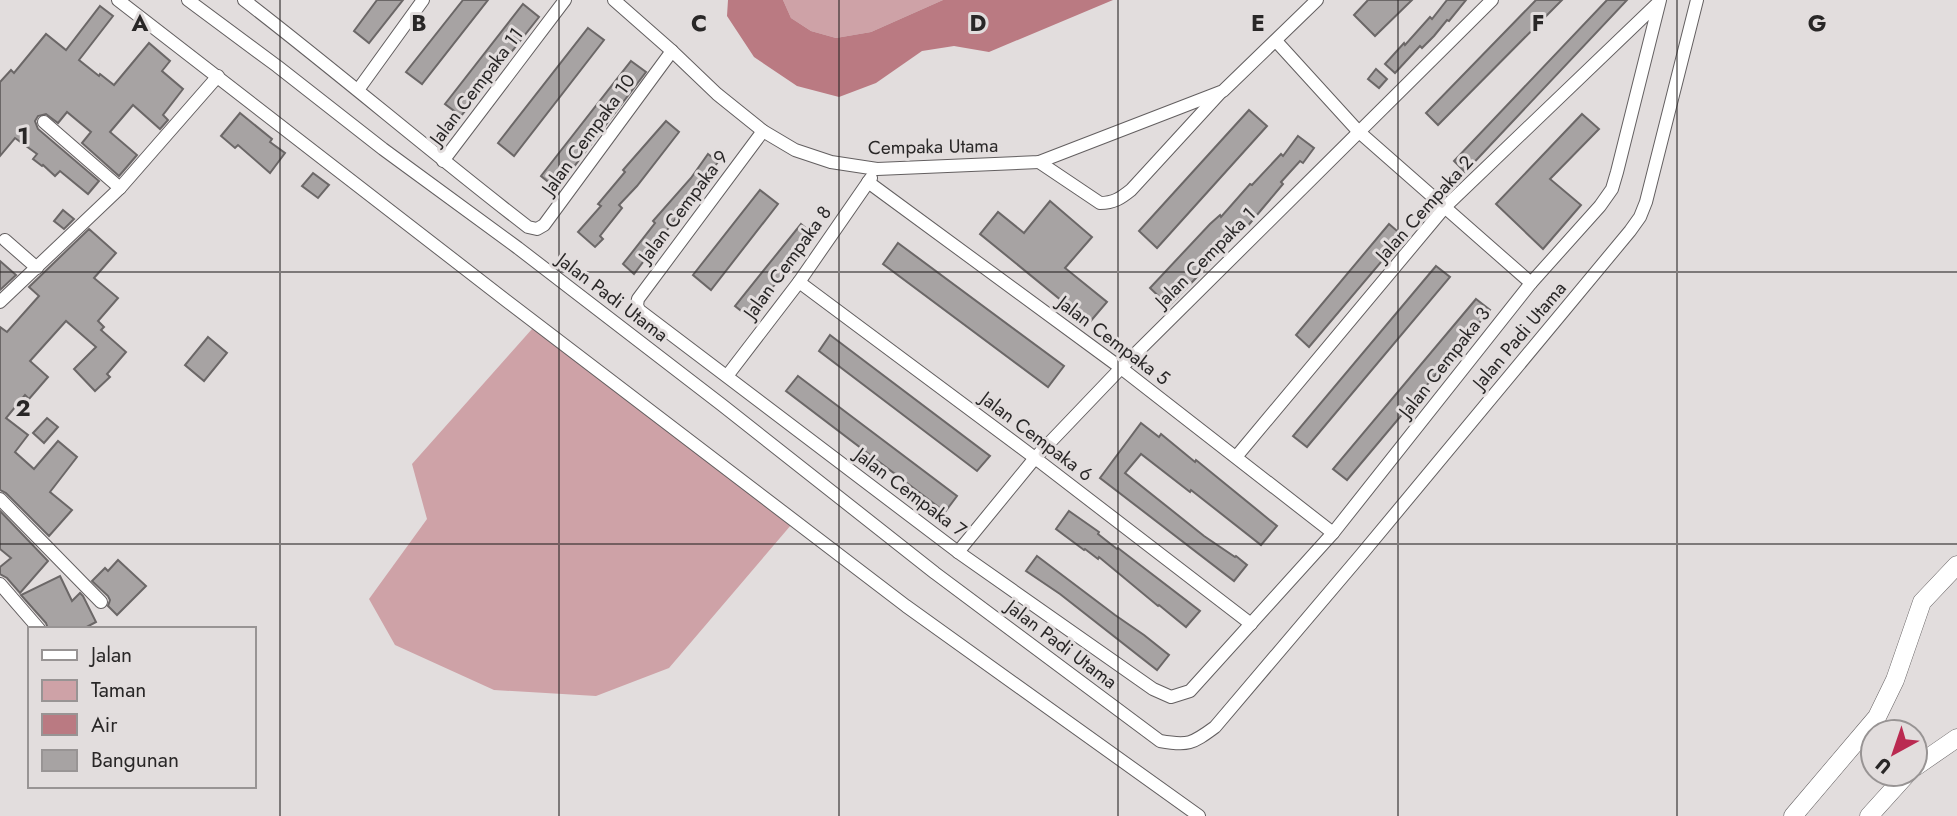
<svg xmlns="http://www.w3.org/2000/svg" width="1957" height="816" font-family="Jost,sans-serif">
	<style>
		.green { fill: #cea2a7 }
		.water { fill: #ba7a82 }
		.building { fill: #a7a3a3; stroke: #6b6767; stroke-width: 2 }
		.lines { fill: none; stroke-linecap: round; stroke-linejoin: round }
		.street-casing { stroke: #635f60; stroke-width: 14 }
		.secondary-casing { stroke: #635f60; stroke-width: 19 }
		.street { stroke: #fff; stroke-width: 12 }
		.secondary { stroke: #fff; stroke-width: 18 }
		.grid { fill: none; stroke: #292727; stroke-width: 2; stroke-opacity: 0.55 }
		.labels { text-anchor: middle; stroke-width: 6; stroke-linejoin: round; paint-order: stroke }
		.street-label { font-size: 19px; fill: #292727; stroke: #e2dddd }
		.grid-label { font-size: 23px; text-anchor: middle; font-weight: bold; fill: #292727; stroke: #e2dddd; stroke-width: 6; stroke-linejoin: round; paint-order: stroke }
	</style>
	<rect width="100%" height="100%" fill="#e2dddd"/>
	<g class="green">
		<polygon points="783,0 943,0 871,32 836,38 811,31 791,18"/>
		<polygon points="540,320 797,518 669,668 596,696 494,690 395,645 369,599 427,519 412,464"/>
	</g>
	<polygon class="water" points="728,0 783,0 791,18 811,31 836,38 871,32 943,0 1113,0 989,52 954,46 922,51 876,83 839,97 797,86 754,57 727,16"/>
	<g class="building">
		<polygon points="377,0 403,0 369,43 354,31"/>
		<polygon points="463,0 488,0 422,84 406,72"/>
		<polygon points="1368,0 1412,0 1375,36 1354,15"/>
		<polygon points="1447,0 1466,0 1449,21 1447,20 1434,36 1422,48 1420,46 1395,73 1385,64 1404,43 1405,45 1430,17 1432,19"/>
		<polygon points="1536,0 1562,0 1438,125 1426,113"/>
		<polygon points="1607,0 1627,0 1465,172 1454,161"/>
		<polygon points="523,4 539,17 461,116 445,104"/>
		<polygon points="100,6 113,16 79,60 99,76 100,74 114,85 149,43 170,61 162,71 183,89 163,115 168,120 160,129 133,105 110,132 137,155 119,176 82,143 91,132 67,112 58,123 46,114 38,116 35,121 38,129 99,181 88,194 60,171 55,176 43,165 42,166 33,159 37,154 15,138 0,156 0,82 11,70 14,73 46,34 66,50"/>
		<polygon points="588,28 604,40 514,156 498,143"/>
		<polygon points="631,61 646,72 557,189 541,176"/>
		<polygon points="1376,69 1387,79 1379,88 1368,79"/>
		<polygon points="1249,110 1267,126 1157,248 1139,231"/>
		<polygon points="240,113 272,139 270,142 285,153 270,173 238,145 235,148 221,136"/>
		<polygon points="1582,114 1599,129 1550,179 1581,205 1543,249 1496,204"/>
		<polygon points="666,121 679,132 637,186 619,205 622,208 600,236 603,239 595,247 578,232 601,206 598,204 625,172 623,170"/>
		<polygon points="1298,136 1314,148 1303,163 1300,161 1281,182 1283,184 1246,228 1226,245 1227,246 1169,306 1150,288 1210,224 1220,215 1221,217 1250,184 1252,185 1281,154 1283,156"/>
		<polygon points="708,154 718,162 634,274 623,264 655,223 653,221 691,178"/>
		<polygon points="313,173 329,185 318,198 302,186"/>
		<polygon points="760,190 778,204 711,290 693,275"/>
		<polygon points="1050,201 1092,237 1065,268 1107,302 1089,323 980,234 998,212 1024,233"/>
		<polygon points="63,210 74,219 64,229 54,221"/>
		<polygon points="801,224 814,235 749,317 735,306"/>
		<polygon points="1389,224 1403,236 1309,347 1296,335"/>
		<polygon points="89,229 116,253 94,278 118,298 98,321 104,327 101,330 126,352 107,374 110,377 95,391 74,369 96,347 66,321 30,361 48,377 29,399 25,395 6,418 28,435 15,452 34,469 58,441 77,457 50,492 72,510 49,536 6,493 0,490 0,327 7,332 39,296 29,287"/>
		<polygon points="898,243 1064,366 1048,387 883,264"/>
		<polygon points="0,261 16,275 0,290"/>
		<polygon points="1436,266 1450,277 1307,447 1293,436"/>
		<polygon points="1476,299 1490,310 1347,480 1333,469"/>
		<polygon points="830,335 990,456 977,471 819,351"/>
		<polygon points="208,337 227,353 204,381 185,365"/>
		<polygon points="798,376 957,496 945,512 786,391"/>
		<polygon points="47,418 58,427 44,443 33,433"/>
		<polygon points="1141,423 1159,437 1161,434 1195,462 1196,460 1277,526 1261,545 1191,490 1190,492 1141,454 1125,473 1204,536 1235,557 1236,556 1247,565 1234,581 1100,478"/>
		<polygon points="0,511 48,561 20,593 7,578 0,574 0,567 11,558 0,549"/>
		<polygon points="1069,511 1099,532 1098,534 1117,549 1118,548 1200,611 1186,627 1159,605 1158,606 1099,557 1098,559 1085,549 1084,550 1056,529"/>
		<polygon points="1037,556 1115,615 1144,635 1169,655 1157,670 1060,594 1026,571"/>
		<polygon points="118,560 146,586 117,615 108,606 110,600 108,596 92,581 105,568 108,571"/>
		<polygon points="60,576 72,601 80,593 83,596 96,622 83,629 48,629 46,623 21,595"/>
	</g>
	<g class="lines">
		<g class="street-casing">
			<g id="street">
				<polyline points="118,0 508,302 906,606 1199,816"/>
				<path d="M188,0l89,66 106,83 135,99 204,157 213,168 225,168c28,5 32,3 55,-14l146,-172 269,-324 10,-14 6,-15 51,-202"/>
				<path d="M244,0c96,74 188,153 284,227l9,2 7,-4 128,-174"/>
				<polyline points="614,0 672,51 717,94 763,131 795,150 831,162 877,169 1039,162 1223,91 1317,0"/>
				<polyline points="1276,41 1358,131 1531,283"/>
				<polyline points="358,90 423,0"/>
				<polyline points="44,122 120,188"/>
				<polyline points="763,131 638,299 637,305 639,310 958,552 1153,689 1171,697 1190,691 1333,533 1531,283 1600,206 1612,189 1617,172 1660,0"/>
				<polyline points="443,161 565,0"/>
				<path d="M1039,162l61,41c14,0 21,-5 31,-13l89,-97"/>
				<polyline points="868,182 1121,368 1333,533"/>
				<polyline points="5,240 37,268"/>
				<polyline points="799,282 1035,458 1251,624"/>
				<polyline points="0,302 120,188 218,76"/>
				<polyline points="727,376 799,282 871,178"/>
				<polyline points="1236,457 1445,207 1659,2"/>
				<polyline points="0,499 101,602"/>
				<polyline points="958,552 1035,458 1121,368 1492,0"/>
				<polyline points="0,584 39,629"/>
			</g>
		</g>
		<g class="secondary-casing">
			<g id="secondary">
				<polyline points="1915,767 1957,738"/>
				<polyline points="1793,816 1877,717 1895,680 1922,602 1957,565"/>
				<polyline points="1869,816 1907,774"/>
			</g>
		</g>
		<use href="#street" class="street"/>
		<use href="#secondary" class="secondary"/>
	</g>
	<path class="grid" d="M280,0v816M559,0v816M839,0v816M1118,0v816M1398,0v816M1677,0v816M0,272h1957M0,544h1957"/>
	<g class="labels">
		<g class="street-label">
			<text transform="translate(476 86) rotate(-53)" y="7">Jalan Cempaka 11</text>
			<text transform="translate(588 134) rotate(-54)" y="7">Jalan Cempaka 10</text>
			<text transform="translate(933 146) rotate(-1)" y="7">Cempaka Utama</text>
			<text transform="translate(683 206) rotate(-53)" y="7">Jalan Cempaka 9</text>
			<text transform="translate(1424 208) rotate(-48)" y="7">Jalan Cempaka 2</text>
			<text transform="translate(1205 257) rotate(-45)" y="7">Jalan Cempaka 1</text>
			<text transform="translate(787 262) rotate(-54)" y="7">Jalan Cempaka 8</text>
			<text transform="translate(613 297) rotate(37)" y="7">Jalan Padi Utama</text>
			<text transform="translate(1519 335) rotate(-50)" y="7">Jalan Padi Utama</text>
			<text transform="translate(1114 340) rotate(37)" y="7">Jalan Cempaka 5</text>
			<text transform="translate(1444 362) rotate(-52)" y="7">Jalan Cempaka 3</text>
			<text transform="translate(1037 436) rotate(37)" y="7">Jalan Cempaka 6</text>
			<text transform="translate(911 492) rotate(37)" y="7">Jalan Cempaka 7</text>
			<text transform="translate(1062 644) rotate(37)" y="7">Jalan Padi Utama</text>
		</g>
	</g>
	<g class="grid-label">
		<text x="140" y="31">A</text>
		<text x="419" y="31">B</text>
		<text x="699" y="31">C</text>
		<text x="978" y="31">D</text>
		<text x="1258" y="31">E</text>
		<text x="1538" y="31">F</text>
		<text x="1817" y="31">G</text>
		<text x="23" y="144">1</text>
		<text x="23" y="416">2</text>
	</g>
	<rect x="28" y="627" width="228" height="161" fill="#e2dddd" stroke="#989494" stroke-width="2"/>
	<rect x="42" y="650" width="35" height="10" fill="#ffffff" stroke="#989494" stroke-width="2"/>
	<text x="91" y="662" font-size="21" fill="#292727">Jalan</text>
	<rect x="42" y="680" width="35" height="21" fill="#cea2a7" stroke="#989494" stroke-width="2"/>
	<text x="91" y="697" font-size="21" fill="#292727">Taman</text>
	<rect x="42" y="714" width="35" height="21" fill="#ba7a82" stroke="#989494" stroke-width="2"/>
	<text x="91" y="732" font-size="21" fill="#292727">Air</text>
	<rect x="42" y="750" width="35" height="21" fill="#a7a3a3" stroke="#989494" stroke-width="2"/>
	<text x="91" y="767" font-size="21" fill="#292727">Bangunan</text>
	<g transform="translate(1894 753) rotate(220)"><circle r="33" fill="#e2dddd" stroke="#989494" stroke-width="2"/>
	<path d="M0-5L12 26L0 18L-12 26Z" fill="#ba2a51"/>
	<text y="-10" font-size="19" font-weight="bold" text-anchor="middle" fill="#292727">U</text>
	</g>
</svg>
